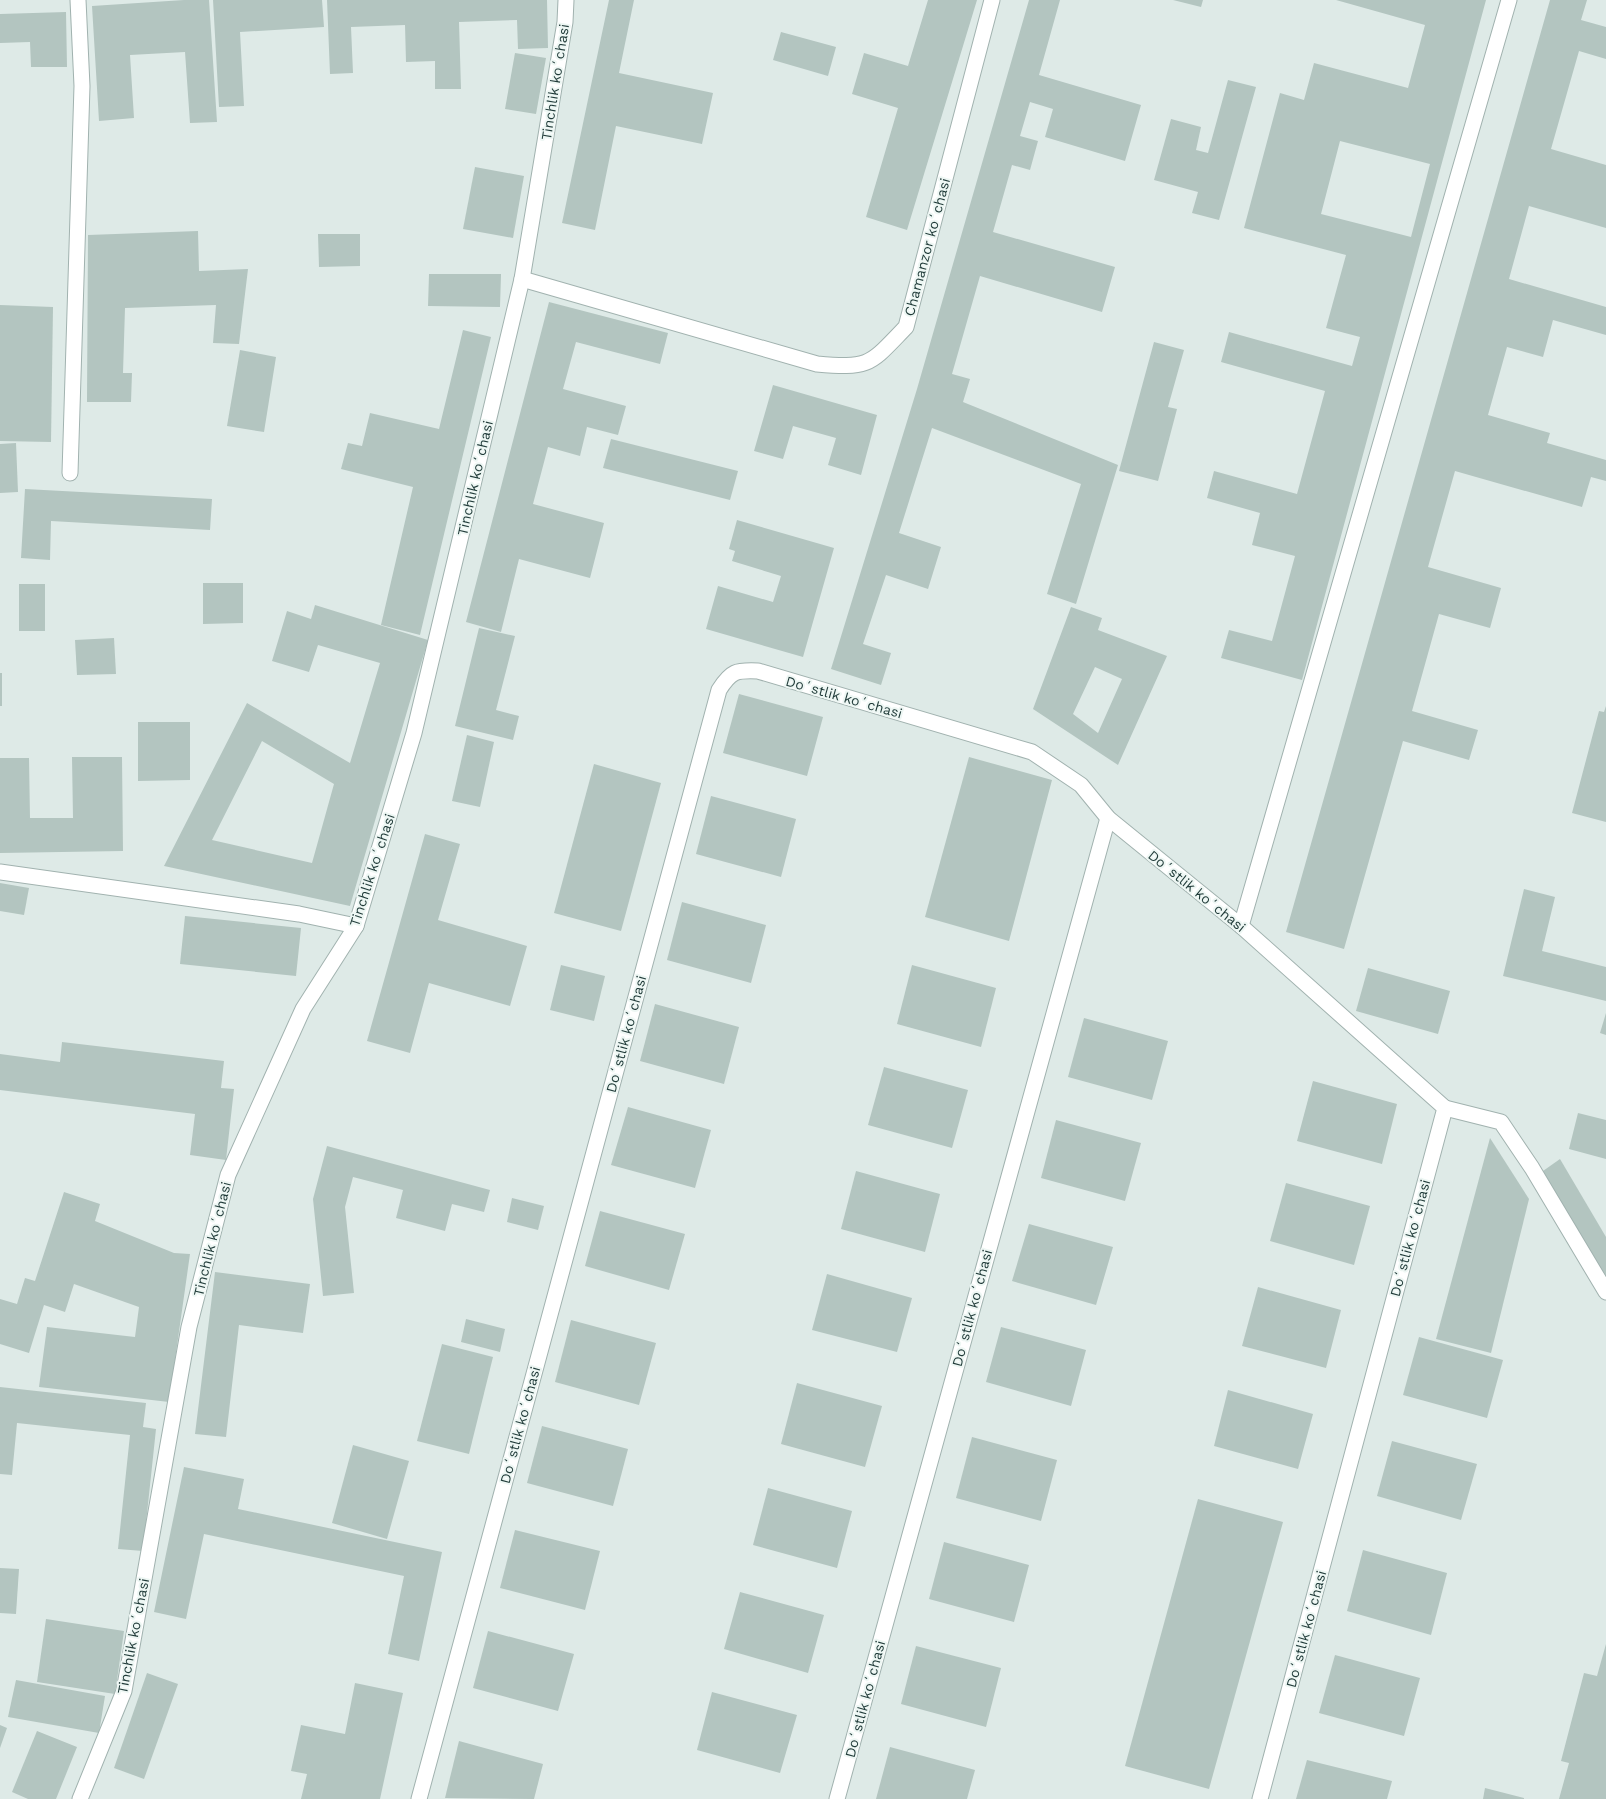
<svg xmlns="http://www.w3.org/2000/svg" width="1606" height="1799" font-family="'Work Sans',sans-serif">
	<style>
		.building { fill: #b3c5c0; fill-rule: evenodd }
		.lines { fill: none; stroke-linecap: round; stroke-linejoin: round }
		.minor-casing { stroke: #a1b2af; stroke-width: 17 }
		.minor { stroke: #fff; stroke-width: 15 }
		.labels { text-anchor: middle; stroke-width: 4; stroke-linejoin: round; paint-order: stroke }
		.street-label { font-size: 14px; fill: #1f3a38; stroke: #eef7f4 }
	</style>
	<rect width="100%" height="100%" fill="#deeae7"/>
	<g class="building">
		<polygon points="184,0 209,0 217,122 190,123 185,52 130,55 134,118 99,121 92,6"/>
		<polygon points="213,0 322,0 324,27 240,32 244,106 219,107"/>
		<polygon points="327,0 547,0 548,48 518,49 517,20 459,22 461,89 435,89 435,61 406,62 405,25 351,27 353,73 330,74"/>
		<polygon points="609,0 634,0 619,73 713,93 702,144 616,126 595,230 562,223"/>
		<polygon points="928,0 977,0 907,230 866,217 898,108 852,94 864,53 908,66"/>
		<polygon points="1029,0 1060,0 1039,75 1141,105 1125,161 1045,137 1053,109 1030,102 1020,136 1038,141 1030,170 1012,165 993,232 1115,267 1102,312 980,276 952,374 970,379 963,402 1118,465 1076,604 1047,594 1081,484 932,428 899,533 941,547 928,589 886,575 863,644 891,653 881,685 831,669 917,389"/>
		<polygon points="1173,0 1203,0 1201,7"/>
		<path d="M1336,0h150l-184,680 -81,-22 8,-28 43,11 23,-85 -43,-11 8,-32 -53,-15 7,-27 83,23 28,-103 -104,-29 8,-30 123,34 8,-29 -34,-9 20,-73 -102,-27 36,-135 24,7 10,-37 94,25 17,-63zM1340,141l90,23 -19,73 -90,-23z"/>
		<polygon points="1550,0 1587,0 1581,20 1606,27 1606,59 1579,51 1551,149 1606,165 1606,228 1529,206 1509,279 1606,307 1606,335 1553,320 1543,357 1507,347 1488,415 1550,433 1547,443 1606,460 1606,481 1591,477 1582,507 1455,471 1428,567 1501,588 1490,628 1439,614 1412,711 1478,730 1469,760 1403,741 1344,949 1286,932"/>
		<polygon points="66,12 67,67 31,67 30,42 0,43 0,14"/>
		<polygon points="781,32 836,47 828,76 773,60"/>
		<polygon points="515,53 546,58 536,114 505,109"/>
		<polygon points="1228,80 1256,87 1219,220 1192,213 1198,192 1154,180 1171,119 1201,127 1196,150 1208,153"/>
		<polygon points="475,167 524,176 513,238 463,229"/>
		<polygon points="198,231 199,271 248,269 239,344 213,343 216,305 125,308 123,373 132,373 131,402 87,402 88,235"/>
		<polygon points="318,234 360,234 360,266 319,267"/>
		<polygon points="429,274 501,274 500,307 428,306"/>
		<polygon points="549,302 668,333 660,364 576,342 563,389 626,406 618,435 587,427 580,456 548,447 533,504 604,523 599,543 590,578 519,559 501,632 466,622"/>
		<polygon points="0,305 53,307 51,442 0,441"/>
		<polygon points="463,330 491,337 420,635 381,625 413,487 341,469 348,443 362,446 370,413 439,429"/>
		<polygon points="1154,342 1184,350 1168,407 1177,409 1158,481 1119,471"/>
		<polygon points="240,350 276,357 264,432 227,426"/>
		<polygon points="773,385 877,415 861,475 828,465 836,438 793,426 783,459 754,451"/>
		<polygon points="611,439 738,471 730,500 603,468"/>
		<polygon points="16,443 18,492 0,493 0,444"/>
		<polygon points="25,489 212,499 210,530 51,521 50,560 21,558"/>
		<polygon points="737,520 834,548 803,657 706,629 718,586 773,602 781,576 732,561 735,551 729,549"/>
		<polygon points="203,583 243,583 243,623 203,624"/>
		<rect x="19" y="584" width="26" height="47"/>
		<path d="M315,605l113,35 -78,266 -186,-40 83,-163 103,60 30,-100 -62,-18 -9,27 -37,-11 15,-50 24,8zM262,741l72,43 -22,79 -100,-23z"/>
		<path d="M1071,607l31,11 -4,12 69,26 -49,109 -85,-56zM1095,667l27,12 -24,54 -25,-19z"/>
		<polygon points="479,628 515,636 496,710 519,716 513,740 455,726"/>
		<polygon points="114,638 116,674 77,675 75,640"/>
		<rect x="0" y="673" width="2" height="33"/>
		<polygon points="739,694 823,717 807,776 723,753"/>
		<polygon points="1606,706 1606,822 1572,813 1599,711 1604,712"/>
		<polygon points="138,722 190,722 190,780 138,781"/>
		<polygon points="467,735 494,742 480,807 452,801"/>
		<polygon points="72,757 122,757 123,851 0,853 0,758 29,758 30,818 73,818"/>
		<polygon points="969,757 1052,780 1009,941 925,917"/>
		<polygon points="594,764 661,783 621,931 554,913"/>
		<polygon points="711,796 796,819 781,877 696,854"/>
		<polygon points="425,834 460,844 438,920 527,946 510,1006 429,983 410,1053 367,1041"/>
		<polygon points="0,883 29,888 24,915 0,911"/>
		<polygon points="1524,889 1555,897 1542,951 1606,967 1606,1001 1503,976"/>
		<polygon points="682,902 766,925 751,983 667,960"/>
		<polygon points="185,916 301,928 296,976 180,964"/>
		<polygon points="561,965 605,976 594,1021 550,1010"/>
		<polygon points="912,965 996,988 981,1047 897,1024"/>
		<polygon points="1368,968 1450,991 1438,1034 1356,1011"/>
		<polygon points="655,1004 739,1027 724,1084 640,1061"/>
		<polygon points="1606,1013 1606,1035 1600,1033"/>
		<polygon points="1084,1018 1168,1041 1152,1100 1068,1077"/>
		<polygon points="62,1042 224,1061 221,1088 234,1089 226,1160 190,1155 195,1114 0,1090 0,1054 60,1062"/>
		<polygon points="884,1067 968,1090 952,1148 868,1125"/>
		<polygon points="1313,1081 1397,1104 1382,1164 1297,1141"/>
		<polygon points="628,1107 711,1130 695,1188 611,1165"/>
		<polygon points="1578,1113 1606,1120 1606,1159 1569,1149"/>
		<polygon points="1056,1120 1141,1143 1125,1201 1041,1178"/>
		<polygon points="1490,1138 1529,1199 1491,1353 1436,1339"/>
		<polygon points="327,1146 490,1190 484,1212 452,1204 445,1231 396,1218 403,1190 353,1177 345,1207 354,1293 323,1296 313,1199"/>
		<polygon points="1560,1159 1606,1237 1606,1280 1543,1171"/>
		<polygon points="856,1171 940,1194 925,1252 841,1229"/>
		<polygon points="1286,1183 1370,1206 1354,1265 1270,1241"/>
		<polygon points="64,1192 100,1204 95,1221 174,1253 190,1254 169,1402 39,1387 47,1327 135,1337 139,1307 74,1284 65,1312 44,1305 29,1353 0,1344 0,1299 17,1304 25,1278 35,1281"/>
		<polygon points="512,1198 544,1206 538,1230 507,1222"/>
		<polygon points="600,1211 685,1234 669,1290 585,1266"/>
		<polygon points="1029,1224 1113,1247 1096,1305 1012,1281"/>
		<polygon points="215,1272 310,1284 303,1333 239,1325 226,1437 195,1434"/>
		<polygon points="827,1274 912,1298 897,1352 812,1330"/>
		<polygon points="1258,1287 1341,1310 1326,1368 1242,1346"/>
		<polygon points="466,1319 505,1329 500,1352 461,1342"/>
		<polygon points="571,1320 656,1343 639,1405 555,1382"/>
		<polygon points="1001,1327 1086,1350 1071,1406 986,1382"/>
		<polygon points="1419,1337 1503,1360 1487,1418 1403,1395"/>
		<polygon points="442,1344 493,1357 469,1454 417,1441"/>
		<polygon points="797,1383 882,1406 865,1467 781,1444"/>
		<polygon points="0,1387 146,1403 143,1427 156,1429 143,1551 118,1549 130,1435 17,1423 12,1475 0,1474"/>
		<polygon points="1228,1390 1313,1414 1298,1469 1214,1446"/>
		<polygon points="542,1426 628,1449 613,1506 527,1483"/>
		<polygon points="972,1437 1057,1460 1041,1521 956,1498"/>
		<polygon points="1392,1441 1477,1464 1461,1520 1377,1496"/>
		<polygon points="353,1445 409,1461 387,1539 332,1523"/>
		<polygon points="184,1467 244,1479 238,1509 442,1552 419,1661 388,1654 404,1576 204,1534 186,1619 154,1612"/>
		<polygon points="768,1488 852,1511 837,1568 753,1545"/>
		<polygon points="1198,1499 1283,1522 1209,1789 1125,1766"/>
		<polygon points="515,1530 600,1551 585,1610 500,1588"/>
		<polygon points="944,1542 1029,1565 1014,1622 929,1599"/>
		<polygon points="1363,1550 1447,1573 1431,1635 1347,1611"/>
		<polygon points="0,1568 19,1569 16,1614 0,1613"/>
		<polygon points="740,1592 824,1615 808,1673 724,1649"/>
		<polygon points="46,1619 124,1631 115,1694 37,1682"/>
		<polygon points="488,1631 574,1654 558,1711 473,1688"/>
		<polygon points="1606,1644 1606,1799 1559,1799 1569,1763 1561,1761 1584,1673 1597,1676"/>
		<polygon points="916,1646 1001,1668 986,1727 901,1704"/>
		<polygon points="1335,1655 1420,1678 1404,1736 1319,1713"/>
		<polygon points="147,1673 178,1684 144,1779 114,1768"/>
		<polygon points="16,1680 105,1696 99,1733 8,1717"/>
		<polygon points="355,1683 403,1693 380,1799 301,1799 307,1774 291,1771 301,1725 345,1734"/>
		<polygon points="712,1692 797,1715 780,1773 697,1750"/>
		<polygon points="0,1725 7,1728 0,1748"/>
		<polygon points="37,1731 77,1747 56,1799 28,1799 12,1792"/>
		<polygon points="459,1741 543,1764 534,1799 445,1798"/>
		<polygon points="890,1747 975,1770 967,1799 876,1799"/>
		<polygon points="1307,1760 1392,1781 1387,1799 1296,1799"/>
		<polygon points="1485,1788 1524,1798 1524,1799 1483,1799"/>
	</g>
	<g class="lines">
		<g class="minor-casing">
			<g id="minor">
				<path d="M522,279l295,85c54,5 53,0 89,-37l86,-327"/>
				<polyline points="70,473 82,86 78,0"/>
				<polyline points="0,872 299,914 356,926"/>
				<polyline points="1241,926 1509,0"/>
				<polyline points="1445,1108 1501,1122 1532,1168 1606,1292"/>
				<polyline points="80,1799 124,1691 189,1327 228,1175 303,1009 356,926 414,733 522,279 565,22 566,0"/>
				<path d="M419,1799l300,-1109c12,-19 17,-20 39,-19l274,81 49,33 27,33 133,108 204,182 -185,691"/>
				<polyline points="837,1799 1108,818"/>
			</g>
		</g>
		<use href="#minor" class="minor"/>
	</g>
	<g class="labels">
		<g class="street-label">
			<text transform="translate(555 82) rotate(-81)" y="5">Tinchlik koʻchasi</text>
			<text transform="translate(927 247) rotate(-75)" y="5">Chamanzor koʻchasi</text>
			<text transform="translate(475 478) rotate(-77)" y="5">Tinchlik koʻchasi</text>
			<text transform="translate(844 697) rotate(16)" y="5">Doʻstlik koʻchasi</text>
			<text transform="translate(372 870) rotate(-72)" y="5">Tinchlik koʻchasi</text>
			<text transform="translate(1197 891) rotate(39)" y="5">Doʻstlik koʻchasi</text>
			<text transform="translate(626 1034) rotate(-75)" y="5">Doʻstlik koʻchasi</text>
			<text transform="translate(1410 1238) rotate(-75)" y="5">Doʻstlik koʻchasi</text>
			<text transform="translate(212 1239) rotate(-76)" y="5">Tinchlik koʻchasi</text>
			<text transform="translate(972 1308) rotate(-75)" y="5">Doʻstlik koʻchasi</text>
			<text transform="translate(520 1425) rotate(-75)" y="5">Doʻstlik koʻchasi</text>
			<text transform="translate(1306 1629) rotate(-75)" y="5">Doʻstlik koʻchasi</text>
			<text transform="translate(133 1636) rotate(-79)" y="5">Tinchlik koʻchasi</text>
			<text transform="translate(865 1699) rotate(-75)" y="5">Doʻstlik koʻchasi</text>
		</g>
	</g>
</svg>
